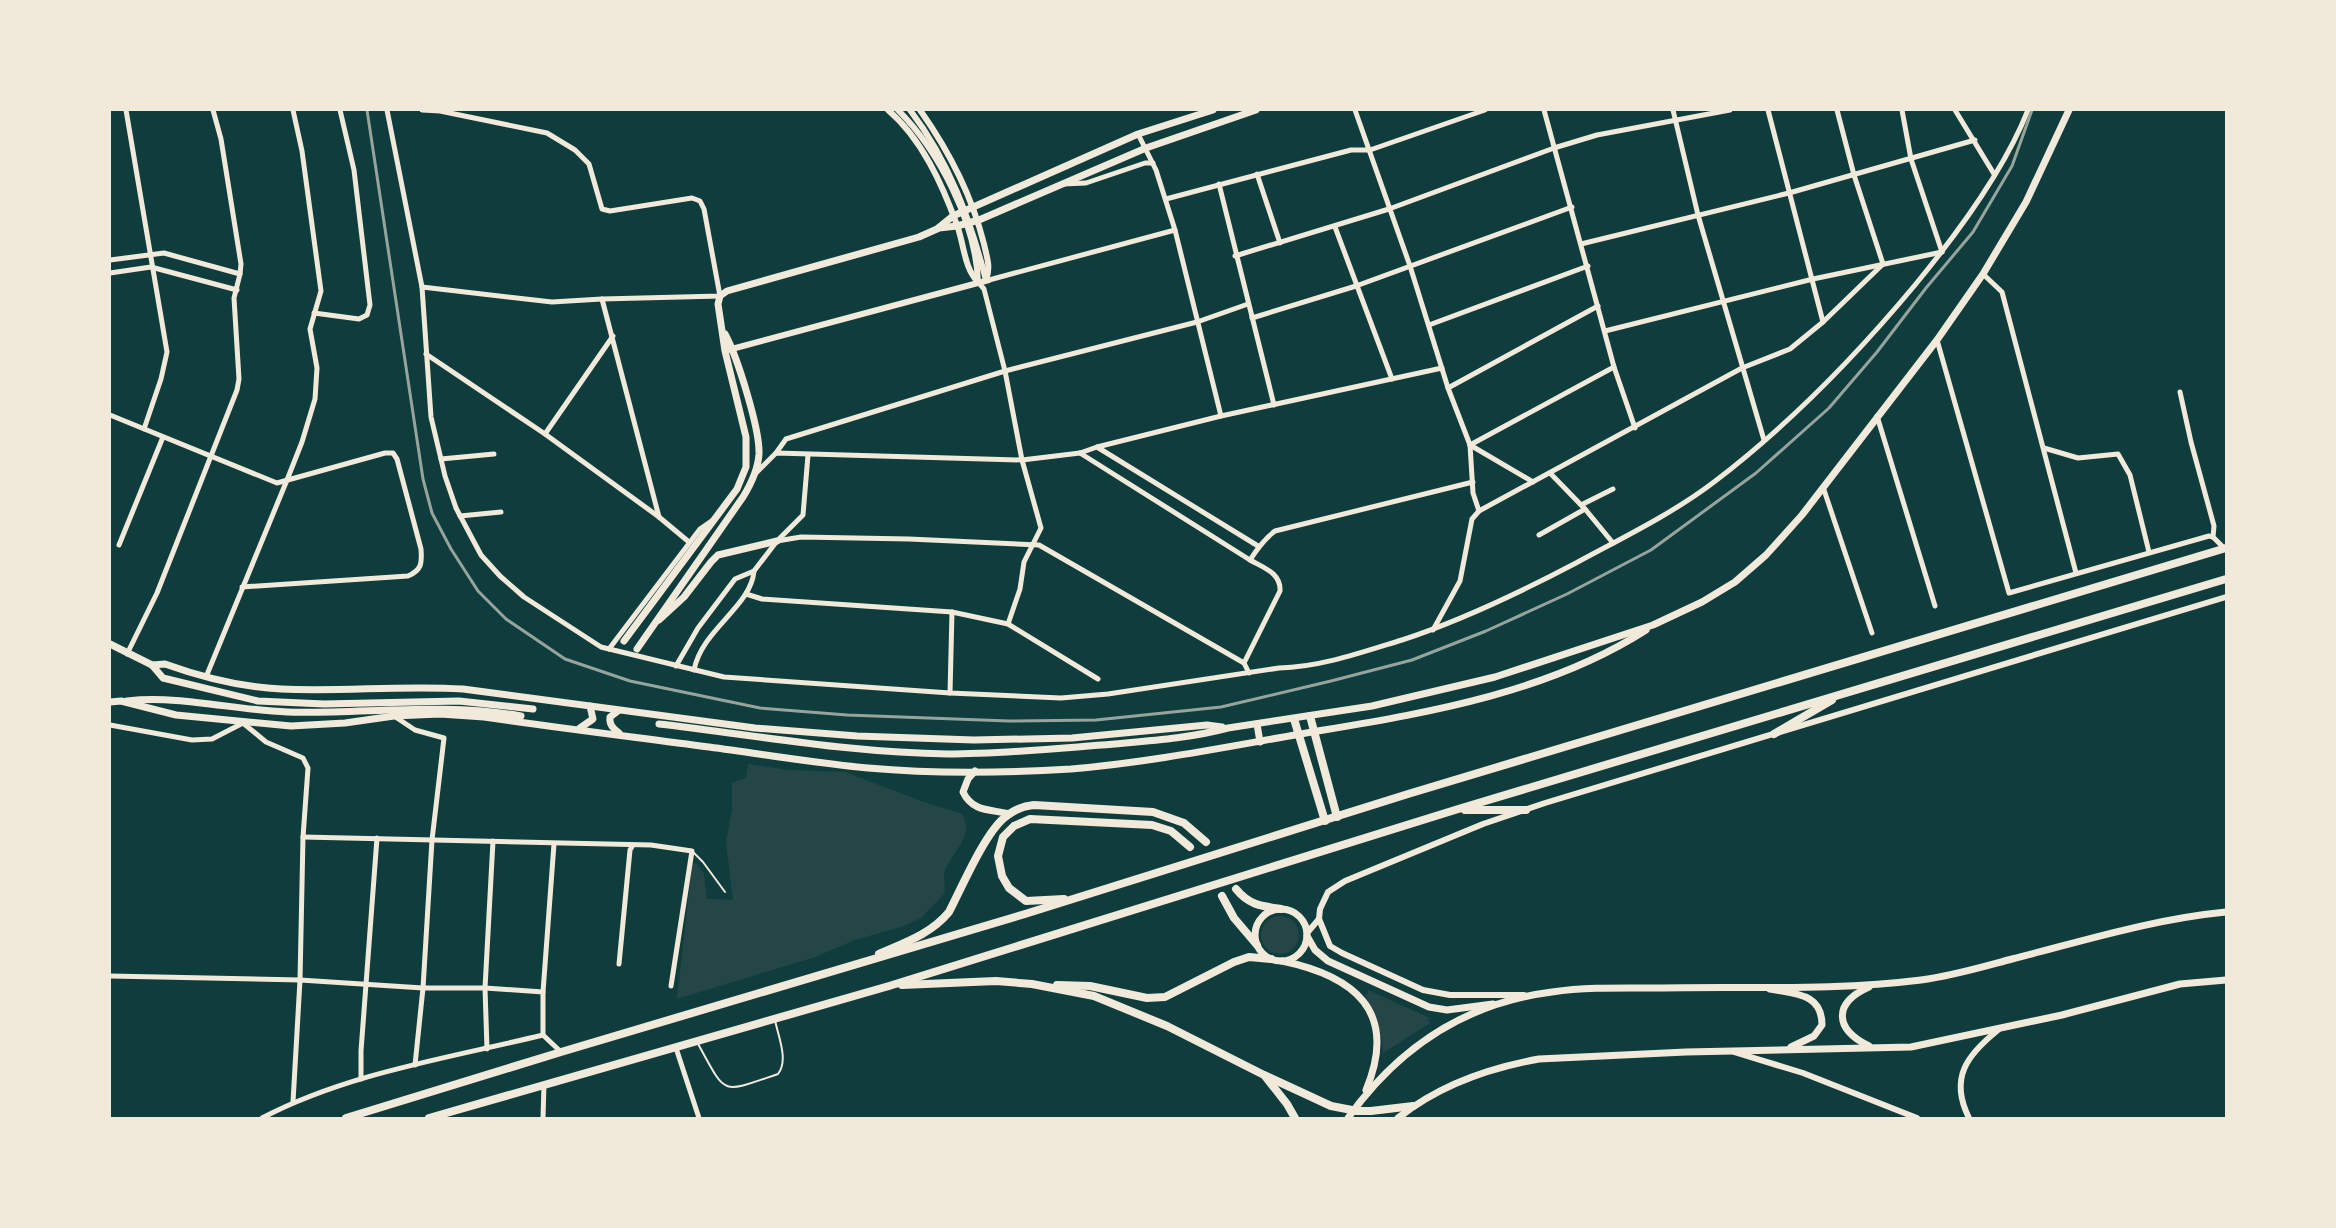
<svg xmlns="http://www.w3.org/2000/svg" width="2336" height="1228" font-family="Quicksand,sans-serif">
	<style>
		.green { fill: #244646 }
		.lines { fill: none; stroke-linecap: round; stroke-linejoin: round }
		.service { stroke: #f1e9da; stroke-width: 2 }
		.minor { stroke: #f1e9da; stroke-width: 5 }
		.tertiary { stroke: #f1e9da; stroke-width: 6 }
		.secondary { stroke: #f1e9da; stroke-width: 7 }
		.primary { stroke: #f1e9da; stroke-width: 8 }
		.rail { stroke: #97a49c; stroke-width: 3 }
	</style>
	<rect width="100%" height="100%" fill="#0f3d3e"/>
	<g class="green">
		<path d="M748,764l41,6 56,2 79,30 38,12c13,21 -9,37 -17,56 -2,6 0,16 0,23l-24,25 -17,8 -49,14 -40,17 -138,42 15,-135 4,-1 8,11 3,25 26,1 -7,-58 6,-32v-27l14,-5z"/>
		<circle cx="1280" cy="935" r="19"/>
		<path d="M1368,990l62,28 -2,2 2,3 -47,30c-1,-24 -7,-37 -19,-59h4z"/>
	</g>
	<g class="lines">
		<g class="service">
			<polyline points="693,852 703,862 725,892"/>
			<path d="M697,1042c30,54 22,52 81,32 11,-14 0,-38 -3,-54"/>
		</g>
		<g class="minor">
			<polyline points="126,110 167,352 161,379 144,429"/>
			<path d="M387,110l35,177 9,130 14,59 11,32 25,47 19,21 24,21 77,50 123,30 226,16 111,5 47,-4 171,-26c42,-1 84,-16 123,-28 61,-20 117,-47 174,-77 46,-25 96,-49 138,-81 75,-57 141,-125 201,-197 42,-51 89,-114 113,-175"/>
			<polyline points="422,110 440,111 547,133 575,150 589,164 602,209 610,211 692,198 700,201 704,209 720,296 602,299 552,302 422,287"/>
			<polyline points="1355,110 1410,266 1448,388 1470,445 1473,493 1479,511 1472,519 1460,581 1433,630"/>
			<polyline points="1544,110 1614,367 1635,428"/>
			<polyline points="1673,110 1698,215 1764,440"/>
			<polyline points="1768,110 1823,322"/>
			<polyline points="1902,110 1911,159 1942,252"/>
			<polyline points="1955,110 1994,174"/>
			<polyline points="1138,134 1156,170 1175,230 1221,416"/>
			<polyline points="1257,174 1280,243"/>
			<polyline points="1063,184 1086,183 1145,163 1153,163"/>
			<polyline points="1219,184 1274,405"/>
			<polyline points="1166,199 1351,150 1370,150 1485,110"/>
			<polyline points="1335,227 1392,379"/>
			<polyline points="1581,244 1789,193 1975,140"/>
			<polyline points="1235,256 1389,209 1554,148 1597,135 1730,110"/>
			<polyline points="110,260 164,253 240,274"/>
			<polyline points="110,273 151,267 237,290"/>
			<polyline points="1983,274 2002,292 2076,573"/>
			<polyline points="989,280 1175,230"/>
			<polyline points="978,282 984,289 1005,371 1022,460 1041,528 1024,562 1020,589 1008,624"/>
			<polyline points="602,299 659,517"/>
			<polyline points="314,313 359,319 367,315 370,305 354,170 340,110"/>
			<polyline points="1252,318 1356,286 1572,207"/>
			<polyline points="1429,325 1588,266"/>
			<polyline points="1605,331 1813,279 1942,252"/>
			<polyline points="1937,340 2009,593 2209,536 2213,537 2224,548"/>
			<polyline points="426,354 545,434 659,517 689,542"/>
			<polyline points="1448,388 1598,306"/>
			<polyline points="2180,392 2191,442 2214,526 2213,537"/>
			<path d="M110,415l167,68 108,-30h8l4,6 24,90c1,14 1,21 -13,27l-166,11"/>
			<polyline points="1877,416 1935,606"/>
			<polyline points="545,434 613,336"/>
			<polyline points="1470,445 1614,367"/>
			<polyline points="1470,445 1533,482"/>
			<polyline points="1097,447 1221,416 1442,368"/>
			<polyline points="2044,448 2078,458 2118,454 2130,475 2149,552"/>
			<polyline points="776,453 786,439 1005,371 1197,322 1248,304"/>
			<polyline points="1080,453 1250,560"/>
			<polyline points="441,459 494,454"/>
			<polyline points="756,473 776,453 1022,460 1080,453 1097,447 1258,546"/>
			<polyline points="1550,473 1585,509 1613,543"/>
			<polyline points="1823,487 1872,633"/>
			<polyline points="1581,505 1613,489"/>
			<polyline points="1479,511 1742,368 1790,349 1823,322 1883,264 1854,175 1837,110"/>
			<polyline points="460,516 501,512"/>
			<polyline points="1539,535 1585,509"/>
			<polyline points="777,541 801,537 909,539 1039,545 1244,663 1249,673"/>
			<polyline points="119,545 163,437"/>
			<polyline points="746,594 762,599 952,612 1008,624 1098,679"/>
			<polyline points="609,649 700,529 713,520"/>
			<polyline points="127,654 157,593 237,390 239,379 234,298 240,274 241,264 221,139 213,110"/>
			<path d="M1244,663l36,-72c1,-18 -16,-23 -30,-31 7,-11 14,-21 25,-29l198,-49"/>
			<polyline points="676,666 698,628 735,579 754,571 777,541 803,515 808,455"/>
			<path d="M694,670c8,-41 57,-63 60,-99"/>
			<polyline points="206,677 287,480 302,442 315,399 317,368 310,329 321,291 302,151 293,110"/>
			<polyline points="950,693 952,612"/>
			<polyline points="394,716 415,730 444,738 432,840 423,988 415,1065"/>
			<polyline points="110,725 192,740 212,739 243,723 266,742 303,758 308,768 303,837 300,980 293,1102"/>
			<polyline points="303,837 651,845 692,851 671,986"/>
			<polyline points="554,844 543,992 543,1035 561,1052"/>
			<polyline points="619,964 630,850 633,845"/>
			<polyline points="110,976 300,980 423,988 485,988 543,992"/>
			<polyline points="676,1048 699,1118"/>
			<polyline points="487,1049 485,988 493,841"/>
			<polyline points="361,1079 361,1051 377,838"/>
			<path d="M262,1118c86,-45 187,-60 281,-83"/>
			<polyline points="543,1118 544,1084"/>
		</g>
		<g class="tertiary">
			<path d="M888,110c34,29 54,74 69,115 7,19 7,43 21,57"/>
			<path d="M898,110c41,41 78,113 80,172"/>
			<path d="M910,110c39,51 60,109 76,170"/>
			<path d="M920,110c29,41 52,86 64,134 3,14 7,23 2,36"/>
			<polyline points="728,350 989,280"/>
			<polyline points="1307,933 1319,919"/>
			<polyline points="1524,995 1450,995 1423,990 1342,953 1330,946 1319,919 1320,909 1328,892 1345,881 1483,824 1545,803 2226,597"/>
			<polyline points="1734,1052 1803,1073 1917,1118"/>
			<path d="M1969,1118c-20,-40 -2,-63 29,-88"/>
		</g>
		<g class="secondary">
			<polyline points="939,228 957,226 979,220 1146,148 1256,110"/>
			<polyline points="659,620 684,597 711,562 718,555 777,541"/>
			<polyline points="624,641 737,489 746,467 746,437 725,351 718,304 720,296 727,291 919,237 937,229 953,216 1138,134 1213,110"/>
			<polyline points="110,644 152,665 163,678 258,701 324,704 459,701 533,709"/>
			<path d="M637,649l106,-152c8,-13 15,-27 16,-43 1,-25 -22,-98 -34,-120"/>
			<path d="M152,665l13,-1c36,13 76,23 116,25 60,3 121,-4 182,0l292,39 102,8 117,4 98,-2 135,-13 15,2"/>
			<path d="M127,701c53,-6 106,9 160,11 78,2 156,-10 234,4"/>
			<path d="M110,702l11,-1 55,14 115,11 54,-3 49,-7 46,-2 44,3c75,11 150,20 225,30 53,7 106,16 159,21 67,6 136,5 203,1 85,-7 169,-25 253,-39 109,-18 227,-39 322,-100"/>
			<path d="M618,711l-8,6c-1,8 3,11 9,16"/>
			<path d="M659,724c96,11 192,29 289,30 51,0 103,-5 154,-9 42,-4 85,-6 126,-17l144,-22 123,-29 158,-52 49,-23 33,-20 31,-27 36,-40 135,-175 46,-66 43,-72 43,-92"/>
			<polyline points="1257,724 1260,742"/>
			<polyline points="580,728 593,719 590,706"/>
			<path d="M975,771l-7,8 -5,13c10,21 29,17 47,22"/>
			<circle cx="1281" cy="935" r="26"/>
			<polyline points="1307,936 1315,950 1328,961 1429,1007 1447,1010 1493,1004"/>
			<path d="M1282,961c72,15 117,50 84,129"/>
			<path d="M1770,989c25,5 52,4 52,36l-8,11 -23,11"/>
			<path d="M1869,1046c-35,-17 -36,-43 0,-59"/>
			<path d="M1348,1118c50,-70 117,-115 204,-126 34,-5 69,-4 103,-4 88,-2 178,3 266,-8 31,-4 61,-13 91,-21 71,-18 141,-40 214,-47"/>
			<path d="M1398,1118c40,-32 91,-50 141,-59l147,-7 225,-5 151,-32 118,-31 46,-4"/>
		</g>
		<g class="primary">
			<polyline points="1310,716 1337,817"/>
			<polyline points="1294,719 1325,821"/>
			<polyline points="1774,734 1832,700"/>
			<polyline points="1465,810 1526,810"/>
			<path d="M1236,889c13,16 25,17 45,20"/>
			<polyline points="1222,896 1234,918 1257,945"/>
			<polyline points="1064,899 1026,901 1009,888 1002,876 998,856 1003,837 1014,826 1030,819 1152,825 1171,831 1190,847"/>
			<path d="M879,954c25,-11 52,-20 70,-42 13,-25 35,-77 55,-94 9,-8 19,-12 30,-13l119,7 31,11 22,19"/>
			<polyline points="902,985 996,981 1032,984 1094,996 1167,1026 1264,1075 1331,1106 1357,1111 1371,1111 1413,1106"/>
			<polyline points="1057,985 1090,986 1147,998 1165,997 1234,962 1249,957 1271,959"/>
			<polyline points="1265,1076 1287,1104 1295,1118"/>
			<polyline points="346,1118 561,1052 1025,914 1408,794 2226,548"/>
			<polyline points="429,1118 889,986 1455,810 2226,579"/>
		</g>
		<polyline class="rail" points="367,110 423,479 432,513 451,549 478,591 506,619 565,659 630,681 760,708 847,715 1009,721 1096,720 1221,707 1331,681 1412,660 1486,631 1567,594 1651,550 1756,473 1829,408 1877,352 1926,288 1973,232 2012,166 2032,110"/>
	</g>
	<rect width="2336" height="1228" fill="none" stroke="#f1e9da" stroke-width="222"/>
</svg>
